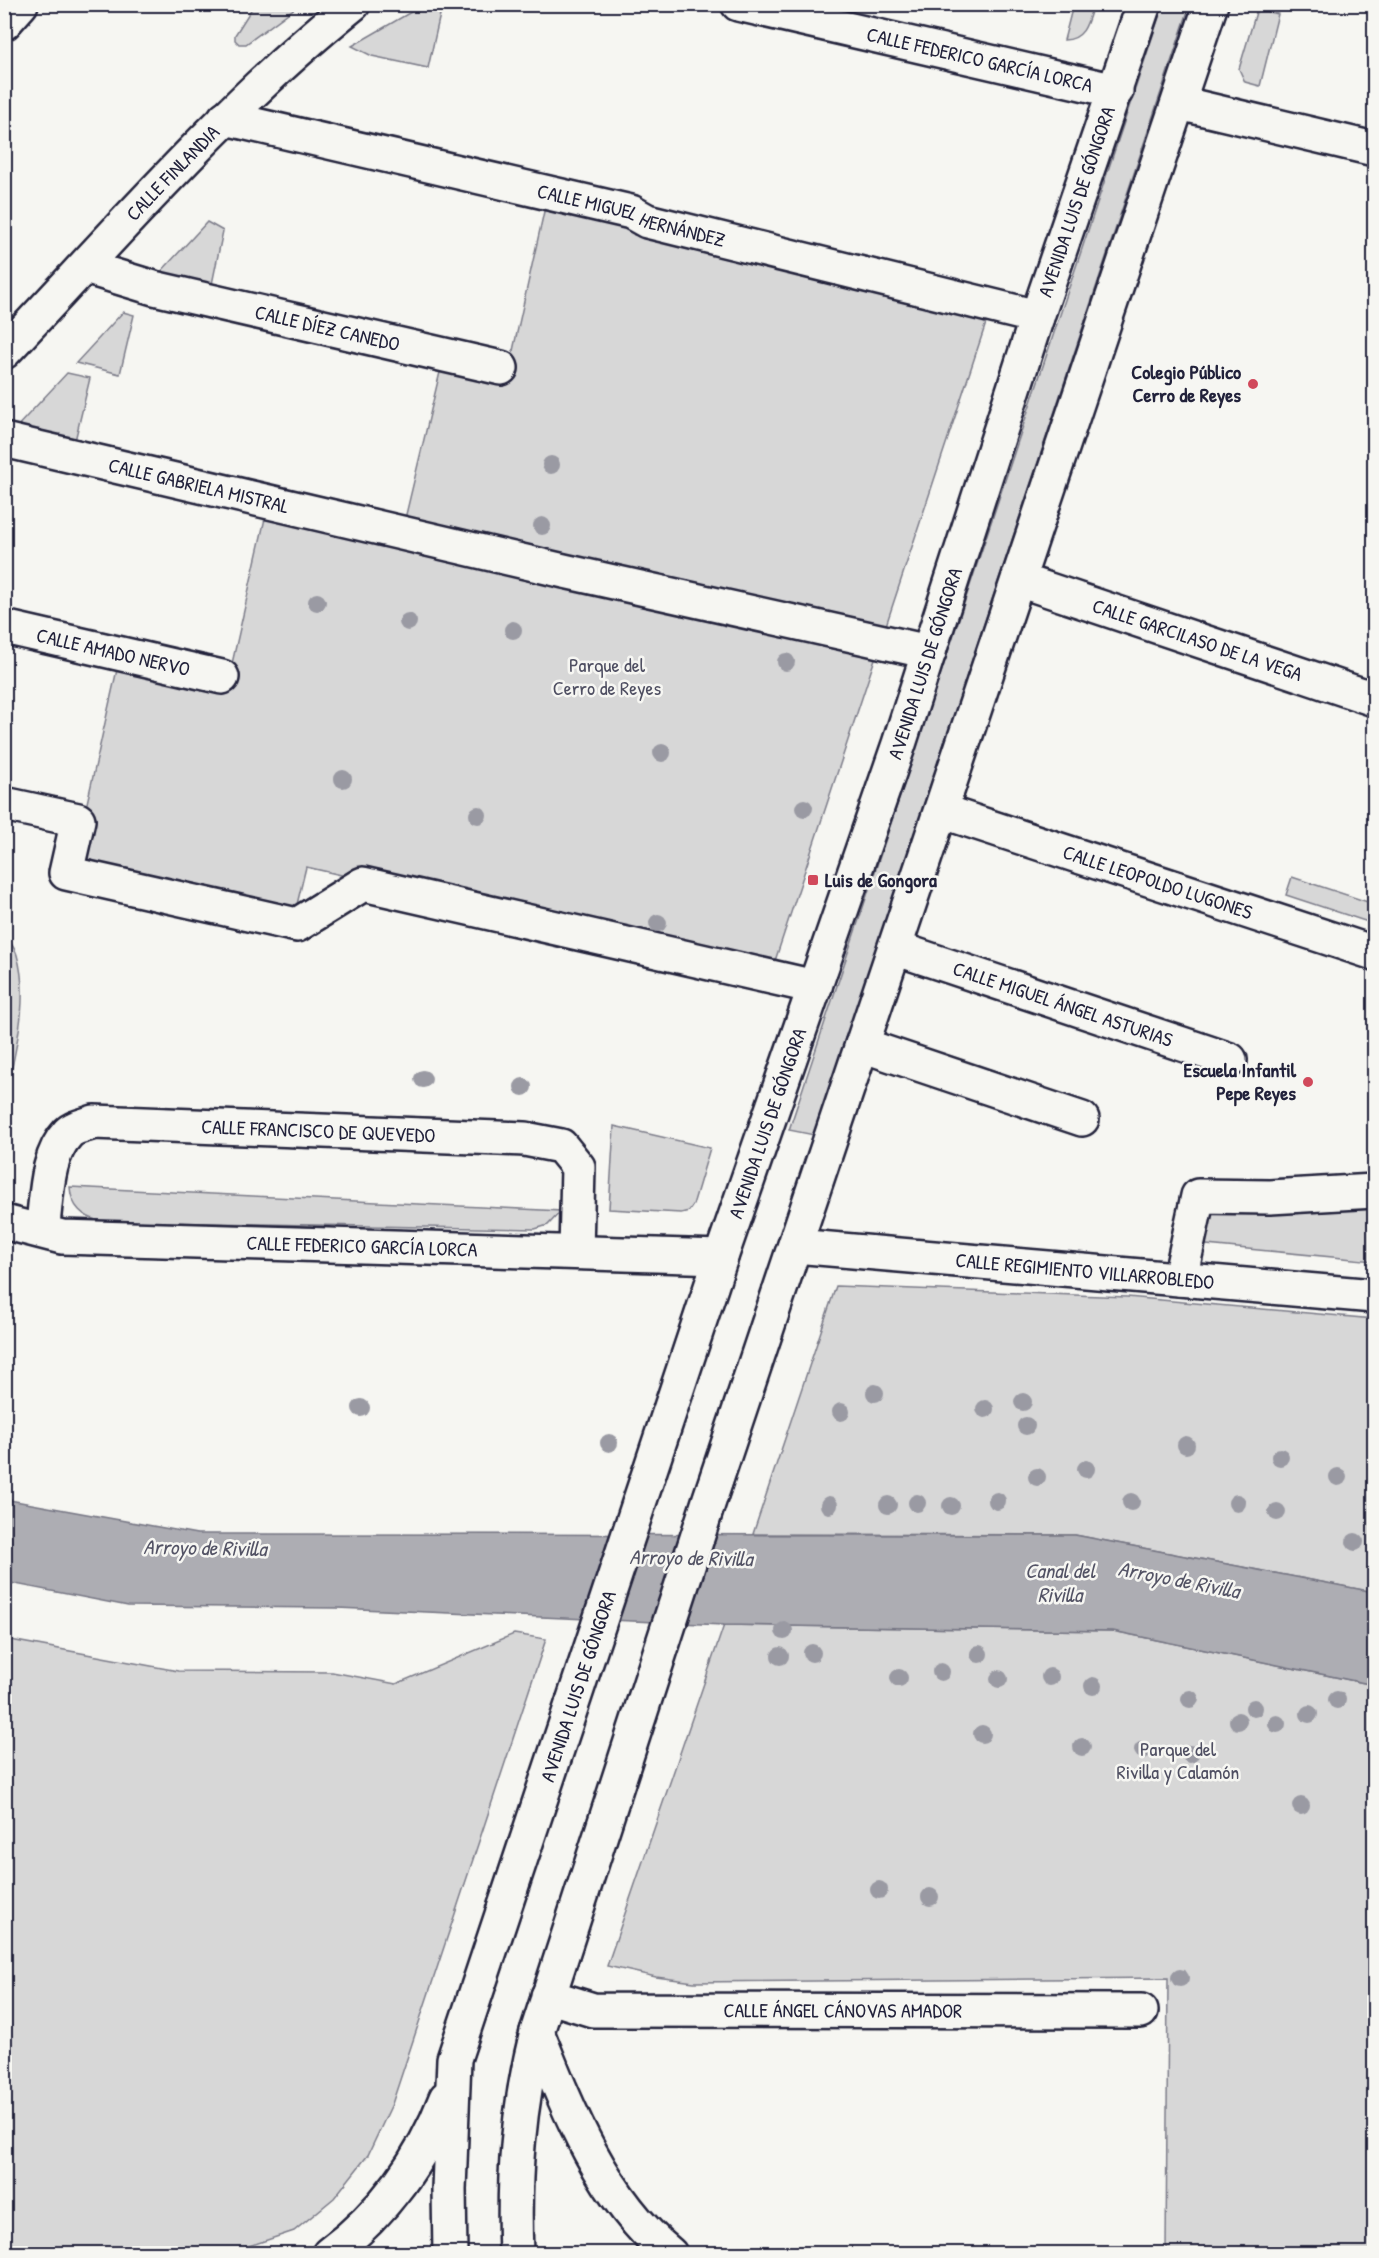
<svg xmlns="http://www.w3.org/2000/svg" width="1379" height="2258" font-family="'Patrick Hand',sans-serif">
	<style>
		.green { fill: #d7d7d7; stroke: #7c7c89; stroke-width: 1.5 }
		.water { fill: #adadb3; stroke: #757583; stroke-width: 1.5 }
		.lines { fill: none; stroke-linecap: round; stroke-linejoin: round }
		.minor-casing { stroke: #22223b; stroke-width: 38 }
		.major-casing { stroke: #22223b; stroke-width: 38 }
		.minor { stroke: #f6f6f2; stroke-width: 33 }
		.major { stroke: #f6f6f2; stroke-width: 33 }
		.tree { fill: #9a9aa3 }
		.poi-dot { fill: #d1495b; stroke: #f6f6f2; stroke-width: 2 }
		.labels { text-anchor: middle; stroke-width: 5; stroke-linejoin: round; paint-order: stroke }
		.street-label { font-size: 20px; fill: #22223b; stroke: #f6f6f2 }
		.poi-label { font-size: 20px; font-weight: bold; fill: #22223b; stroke: #f6f6f2; text-anchor: end }
		.park-label { font-size: 20px; fill: #4f4f62; stroke: #f6f6f2 }
		.water-label { font-size: 21px; font-style: italic; fill: #535365; stroke: #f6f6f2 }
	</style>
	<rect width="100%" height="100%" fill="#f6f6f2"/>
	<filter id="ink" filterUnits="userSpaceOnUse"><feTurbulence type="fractalNoise" baseFrequency=".0167" numOctaves="2"/><feDisplacementMap in="SourceGraphic" scale="12" xChannelSelector="R" yChannelSelector="G"/><feConvolveMatrix kernelMatrix="1 2 1 2 8 2 1 2 1" color-interpolation-filters="sRGB"/></filter>
	<g filter="url(#ink)">
		<g class="green">
			<polygon points="254,5 254,4 299,5 246,44 239,44 235,40 235,35"/>
			<polygon points="423,5 439,5 441,10 428,68 372,56 352,46"/>
			<path d="M1073,5h20c-5,16 -8,35 -29,35z"/>
			<polygon points="1163,5 1190,5 814,1135 789,1130"/>
			<polygon points="1257,9 1278,14 1260,86 1245,82 1239,69"/>
			<polygon points="545,207 636,227 634,235 988,317 772,970 732,964 306,867 293,921 72,870 118,665 226,690 266,514 404,523 441,368 506,382"/>
			<polygon points="207,222 223,231 211,289 157,276"/>
			<polygon points="123,312 134,315 120,374 76,363"/>
			<polygon points="67,373 90,378 74,445 13,431"/>
			<polygon points="1292,877 1374,904 1374,924 1286,895"/>
			<path d="M5,935c4,6 10,13 12,20 14,49 -4,100 -12,148z"/>
			<polygon points="614,1126 710,1148 693,1205 689,1211 681,1213 609,1209"/>
			<polygon points="1374,1175 1374,1261 1186,1243 1210,1181"/>
			<path d="M70,1187l491,24 -13,14 -13,4 -434,-8c-18,-3 -30,-15 -31,-34z"/>
			<polygon points="836,1286 1127,1297 1374,1319 1374,1592 1075,1535 753,1534"/>
			<polygon points="724,1625 1113,1631 1374,1685 1374,2253 1166,2253 1168,1978 694,1982 656,1977 607,1966"/>
			<polygon points="514,1634 546,1639 392,2104 368,2155 334,2198 294,2231 228,2253 5,2253 5,1639 178,1671 332,1672 396,1684"/>
		</g>
		<polygon class="water" points="4,1499 197,1534 1075,1535 1374,1592 1374,1685 1113,1631 724,1625 337,1608 128,1606 5,1582"/>
		<g class="lines">
			<g class="minor-casing">
				<g id="minor">
					<path id="s1" d="M738,4l378,87"/>
					<polyline points="4,23 21,4"/>
					<polyline points="1179,103 1374,149"/>
					<path id="s2" d="M225,118l406,94 16,9 390,96"/>
					<path id="s3" d="M85,267l69,21 347,80"/>
					<path id="s4" d="M4,352c113,-119 221,-245 349,-348"/>
					<path id="s5" d="M4,440l560,131 365,81"/>
					<path id="s6" d="M1019,580l355,119"/>
					<path id="s7" d="M4,627l218,50"/>
					<polyline points="4,804 78,820 66,873 297,925 363,884 815,987"/>
					<path id="s8" d="M941,811l433,142"/>
					<path id="s9" d="M895,948l335,112"/>
					<polyline points="862,1045 1082,1119"/>
					<path id="s10" d="M4,1222l58,15 659,20"/>
					<path id="s11" d="M42,1231c5,-31 3,-74 26,-98 6,-6 18,-8 26,-11l431,17 36,7 17,21 -2,85"/>
					<path id="s12" d="M795,1246l579,50"/>
					<polyline points="1180,1279 1198,1196 1270,1197 1374,1191"/>
					<path id="s13" d="M548,1996l45,14 548,1"/>
				</g>
			</g>
			<g class="major-casing">
				<g id="major">
					<path d="M537,2032c31,78 66,167 133,222"/>
					<path d="M329,2254c53,-39 94,-95 117,-156"/>
					<path id="s14" d="M450,2254l-1,-65 5,-130 267,-802 178,-513 138,-427 107,-313"/>
					<path d="M516,2254c-3,-77 2,-147 21,-222l172,-531 502,-1497"/>
				</g>
			</g>
			<use href="#minor" class="minor"/>
			<use href="#major" class="major"/>
		</g>
		<g class="tree">
			<circle cx="551" cy="465" r="9"/>
			<circle cx="542" cy="526" r="9"/>
			<circle cx="317" cy="602" r="9"/>
			<circle cx="408" cy="622" r="9"/>
			<circle cx="513" cy="630" r="9"/>
			<circle cx="786" cy="662" r="9"/>
			<circle cx="662" cy="753" r="9"/>
			<circle cx="343" cy="779" r="9"/>
			<circle cx="804" cy="808" r="9"/>
			<circle cx="478" cy="815" r="9"/>
			<circle cx="658" cy="923" r="9"/>
			<circle cx="423" cy="1079" r="9"/>
			<circle cx="523" cy="1087" r="9"/>
			<circle cx="875" cy="1393" r="9"/>
			<circle cx="1023" cy="1402" r="9"/>
			<circle cx="361" cy="1408" r="9"/>
			<circle cx="985" cy="1409" r="9"/>
			<circle cx="841" cy="1412" r="9"/>
			<circle cx="1026" cy="1426" r="9"/>
			<circle cx="609" cy="1443" r="9"/>
			<circle cx="1186" cy="1445" r="9"/>
			<circle cx="1280" cy="1457" r="9"/>
			<circle cx="1086" cy="1469" r="9"/>
			<circle cx="1037" cy="1477" r="9"/>
			<circle cx="1338" cy="1477" r="9"/>
			<circle cx="997" cy="1501" r="9"/>
			<circle cx="1131" cy="1502" r="9"/>
			<circle cx="917" cy="1503" r="9"/>
			<circle cx="1237" cy="1503" r="9"/>
			<circle cx="829" cy="1505" r="9"/>
			<circle cx="888" cy="1505" r="9"/>
			<circle cx="951" cy="1506" r="9"/>
			<circle cx="1277" cy="1512" r="9"/>
			<circle cx="1355" cy="1542" r="9"/>
			<circle cx="784" cy="1631" r="9"/>
			<circle cx="812" cy="1653" r="9"/>
			<circle cx="979" cy="1654" r="9"/>
			<circle cx="780" cy="1656" r="9"/>
			<circle cx="941" cy="1672" r="9"/>
			<circle cx="1050" cy="1677" r="9"/>
			<circle cx="899" cy="1678" r="9"/>
			<circle cx="999" cy="1679" r="9"/>
			<circle cx="1093" cy="1686" r="9"/>
			<circle cx="1190" cy="1699" r="9"/>
			<circle cx="1337" cy="1700" r="9"/>
			<circle cx="1254" cy="1708" r="9"/>
			<circle cx="1309" cy="1714" r="9"/>
			<circle cx="1238" cy="1721" r="9"/>
			<circle cx="1277" cy="1724" r="9"/>
			<circle cx="982" cy="1734" r="9"/>
			<circle cx="1082" cy="1747" r="9"/>
			<circle cx="1143" cy="1750" r="9"/>
			<circle cx="1190" cy="1754" r="9"/>
			<circle cx="1301" cy="1806" r="9"/>
			<circle cx="879" cy="1890" r="9"/>
			<circle cx="930" cy="1897" r="9"/>
			<circle cx="1180" cy="1978" r="9"/>
		</g>
	</g>
	<g class="poi-dot">
		<circle cx="1253" cy="384" r="6"/>
		<rect x="807" y="874" width="12" height="12" rx="3"/>
		<circle cx="1308" cy="1082" r="6"/>
	</g>
	<g class="labels">
		<g class="street-label">
			<text dy="7" stroke="none"><textPath href="#s1" startOffset="248">CALLE FEDERICO GARCÍA LORCA</textPath></text>
			<text dy="7" stroke="none"><textPath href="#s4" startOffset="246">CALLE FINLANDIA</textPath></text>
			<text dy="7" stroke="none"><textPath href="#s14" startOffset="2154">AVENIDA LUIS DE GÓNGORA</textPath></text>
			<text dy="7" stroke="none"><textPath href="#s2" startOffset="418">CALLE MIGUEL HERNÁNDEZ</textPath></text>
			<text dy="7" stroke="none"><textPath href="#s3" startOffset="250">CALLE DÍEZ CANEDO</textPath></text>
			<text dy="7" stroke="none"><textPath href="#s5" startOffset="200">CALLE GABRIELA MISTRAL</textPath></text>
			<text dy="7" stroke="none"><textPath href="#s6" startOffset="188">CALLE GARCILASO DE LA VEGA</textPath></text>
			<text dy="7" stroke="none"><textPath href="#s7" startOffset="112">CALLE AMADO NERVO</textPath></text>
			<text dy="7" stroke="none"><textPath href="#s14" startOffset="1668">AVENIDA LUIS DE GÓNGORA</textPath></text>
			<text dy="7" stroke="none"><textPath href="#s8" startOffset="228">CALLE LEOPOLDO LUGONES</textPath></text>
			<text dy="7" stroke="none"><textPath href="#s9" startOffset="177">CALLE MIGUEL ÁNGEL ASTURIAS</textPath></text>
			<text dy="7" stroke="none"><textPath href="#s14" startOffset="1182">AVENIDA LUIS DE GÓNGORA</textPath></text>
			<text dy="7" stroke="none"><textPath href="#s11" startOffset="356">CALLE FRANCISCO DE QUEVEDO</textPath></text>
			<text dy="7" stroke="none"><textPath href="#s10" startOffset="360">CALLE FEDERICO GARCÍA LORCA</textPath></text>
			<text dy="7" stroke="none"><textPath href="#s12" startOffset="291">CALLE REGIMIENTO VILLARROBLEDO</textPath></text>
			<text dy="7" stroke="none"><textPath href="#s14" startOffset="588">AVENIDA LUIS DE GÓNGORA</textPath></text>
			<text dy="7" stroke="none"><textPath href="#s13" startOffset="297">CALLE ÁNGEL CÁNOVAS AMADOR</textPath></text>
		</g>
		<g class="poi-label">
			<text x="1241" y="379">Colegio Público<tspan x="1241" dy="23">Cerro de Reyes</tspan></text>
			<text x="825" y="887" text-anchor="start">Luis de Gongora</text>
			<text x="1296" y="1077">Escuela Infantil<tspan x="1296" dy="23">Pepe Reyes</tspan></text>
		</g>
		<g class="park-label">
			<text x="607" y="672">Parque del<tspan x="607" dy="23">Cerro de Reyes</tspan></text>
			<text x="1178" y="1756">Parque del<tspan x="1178" dy="23">Rivilla y Calamón</tspan></text>
		</g>
		<g class="water-label">
			<text transform="translate(205 1548) rotate(1)" y="7">Arroyo de Rivilla</text>
			<text transform="translate(691 1558) rotate(1)" y="7">Arroyo de Rivilla</text>
			<text x="1060" y="1578">Canal del<tspan x="1060" dy="24">Rivilla</tspan></text>
			<text transform="translate(1179 1580) rotate(11)" y="7">Arroyo de Rivilla</text>
		</g>
	</g>
	<rect width="1379" height="2258" fill="none" stroke="#f6f6f2" stroke-width="24"/>
	<rect x="12" y="12" width="1355" height="2234" fill="none" stroke="#22223b" stroke-width="2" filter="url(#ink)"/>
</svg>
